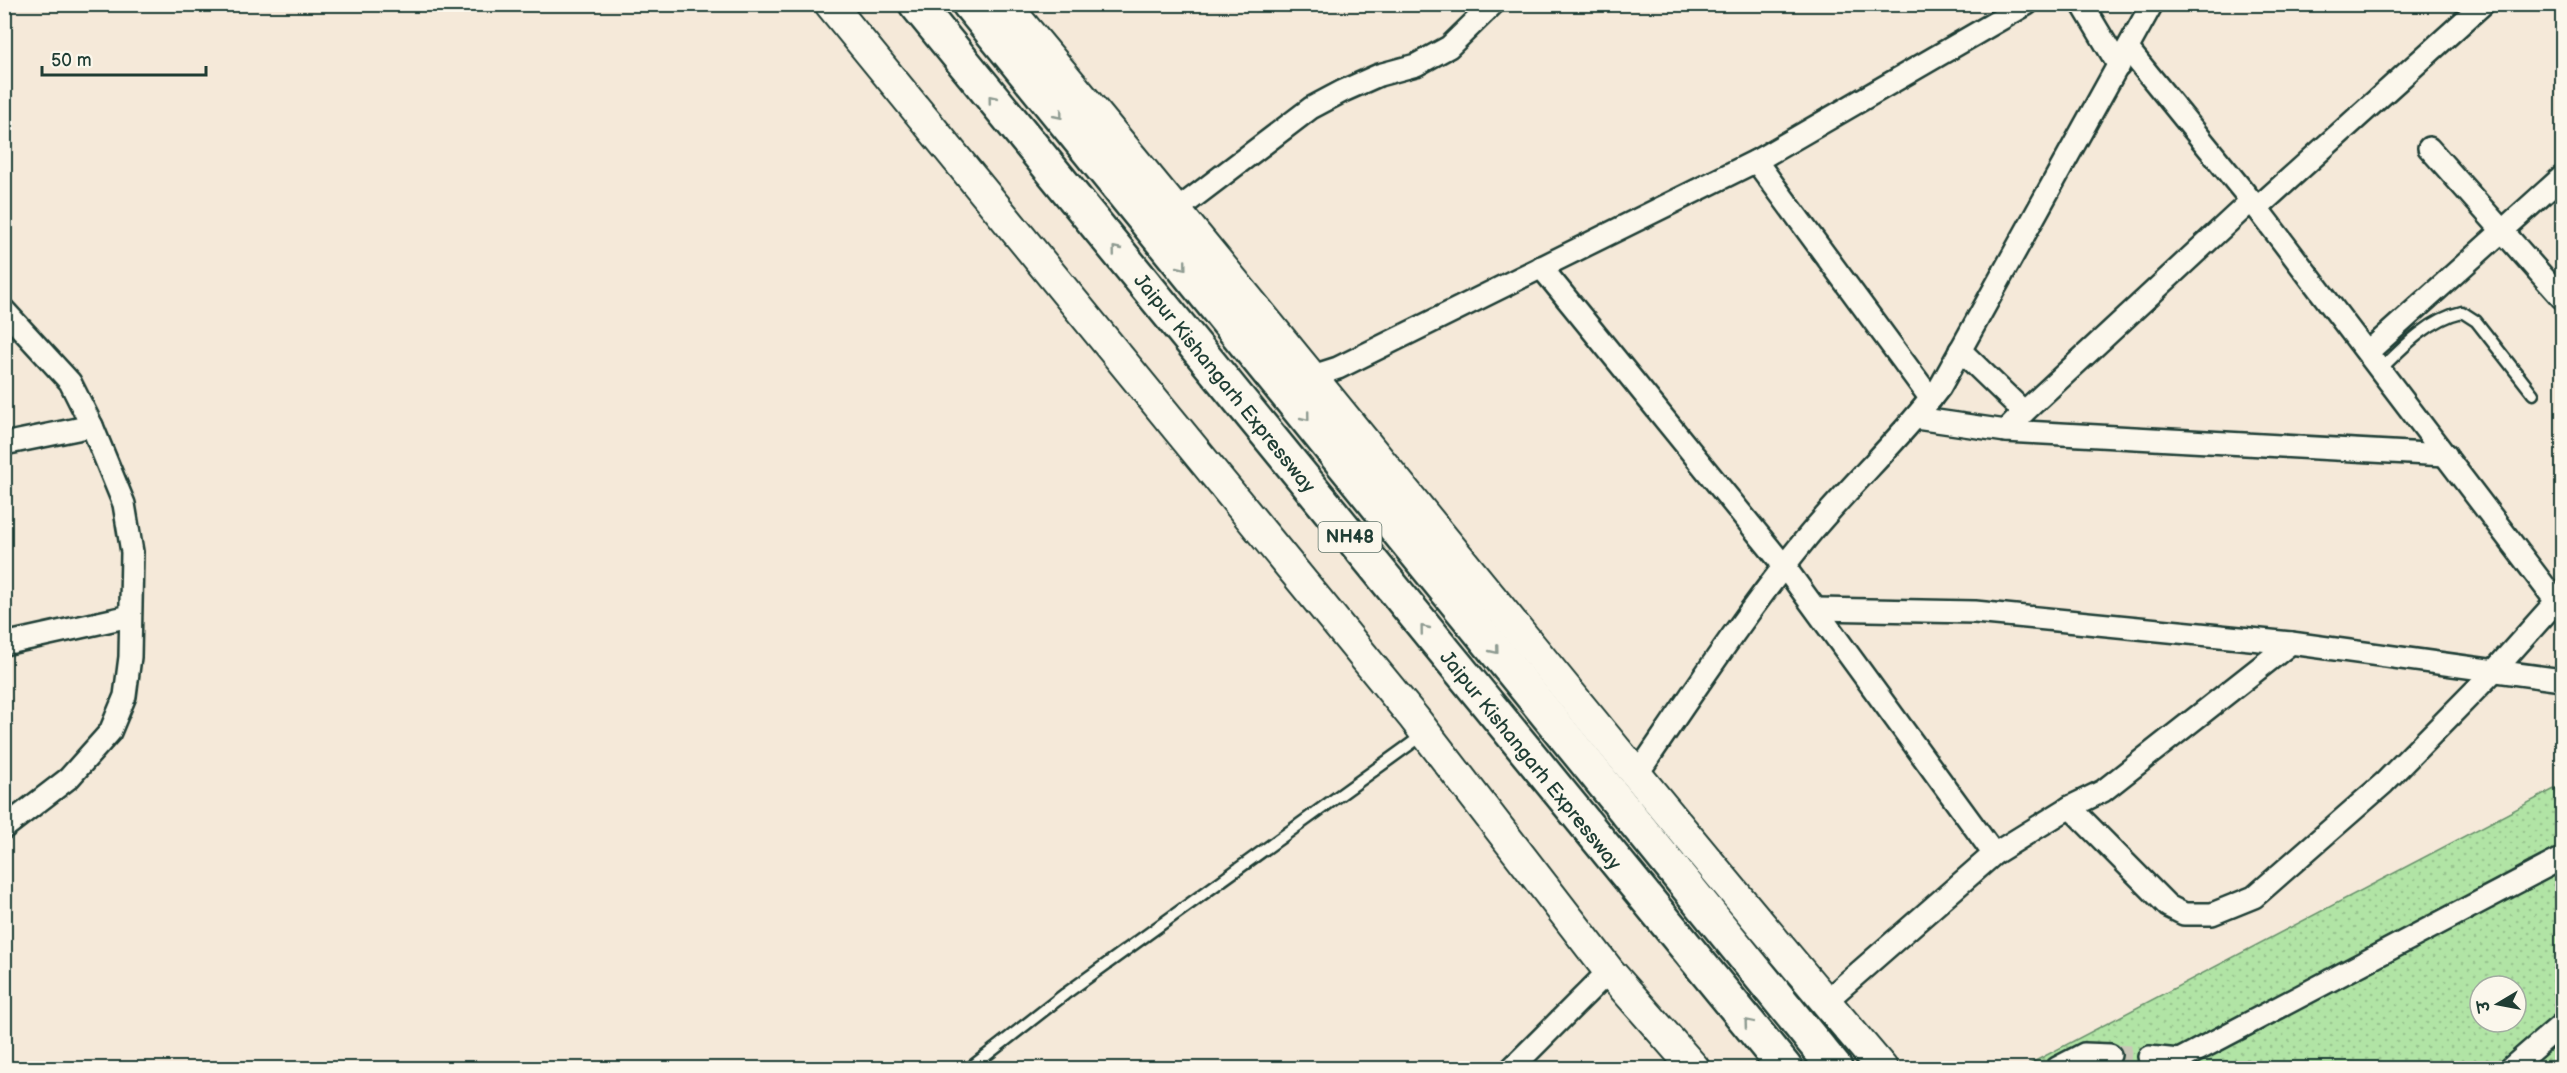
<svg xmlns="http://www.w3.org/2000/svg" width="2567" height="1073" font-family="'Balsamiq Sans','Playpen Sans Deva',sans-serif">
	<style>
		.grass { fill: url(#grass-dots); stroke: #68906c; stroke-width: 1.5; fill-rule: evenodd }
		.lines { fill: none; stroke-linecap: round; stroke-linejoin: round }
		.street-tunnel { stroke: #cac7b8; stroke-width: 21; stroke-dasharray: 21 10; stroke-linecap: butt }
		.lane-casing { stroke: #1f3d34; stroke-width: 15 }
		.street-casing { stroke: #1f3d34; stroke-width: 26 }
		.secondary-casing { stroke: #1f3d34; stroke-width: 34 }
		.highway-casing { stroke: #1f3d34; stroke-width: 38 }
		.lane { stroke: #fbf7ec; stroke-width: 10 }
		.street { stroke: #fbf7ec; stroke-width: 21 }
		.secondary { stroke: #fbf7ec; stroke-width: 30 }
		.highway { stroke: #fbf7ec; stroke-width: 33 }
		.oneway { stroke: #8d9a90 }
		.labels { text-anchor: middle; stroke-width: 4.5; stroke-linejoin: round; paint-order: stroke }
		.shield { fill: #fbf7ec; stroke: #61756b; stroke-width: 1.5 }
		.shield-label { font-size: 18px; font-weight: bold; fill: #1f3d34 }
		.street-label { font-size: 20px; fill: #1f3d34; stroke: #fbf7ec }
	</style>
	<defs>
		<pattern id="grass-dots" width="8" height="8" patternUnits="userSpaceOnUse" patternTransform="scale(1.5)"><rect width="8" height="8" fill="#b1e4a5"/><path d="M2 2h.1M6 6h.1" fill="none" stroke="#98c48f" stroke-width="1.8" stroke-linecap="round"/></pattern>
	</defs>
	<rect width="100%" height="100%" fill="#f5e9d9"/>
	<filter id="ink" filterUnits="userSpaceOnUse"><feTurbulence type="fractalNoise" baseFrequency=".0167" numOctaves="2"/><feDisplacementMap in="SourceGraphic" scale="12" xChannelSelector="R" yChannelSelector="G"/><feConvolveMatrix kernelMatrix="1 2 1 2 8 2 1 2 1" color-interpolation-filters="sRGB"/></filter>
	<g filter="url(#ink)">
		<path class="grass" d="M2562,785v283h-540zM2480,986h36v36h-36z"/>
		<g class="lines">
			<polyline class="street-tunnel" points="2110,1055 2149,1057"/>
			<g class="lane-casing">
				<g id="lane">
					<path d="M2381,369c23,-23 49,-50 81,-57l14,9 57,73"/>
					<polyline points="970,1068 1065,994 1423,735"/>
				</g>
			</g>
			<g class="street-casing">
				<g id="street">
					<polyline points="2082,4 2119,66"/>
					<polyline points="2128,49 2257,208 2562,609"/>
					<polyline points="2429,148 2562,298"/>
					<polyline points="1756,161 1931,399"/>
					<polyline points="2257,208 2483,4"/>
					<polyline points="1177,210 1311,108 1343,91 1379,75 1416,65 1449,47 1493,4"/>
					<polyline points="1541,267 1784,566 1994,854"/>
					<polyline points="4,310 70,382 92,426 124,504 132,552 130,657 125,696 110,732 69,778 4,828"/>
					<polyline points="1960,350 2024,412"/>
					<polyline points="2368,352 2562,177"/>
					<polyline points="1313,376 1338,368 1756,161 2027,4"/>
					<polyline points="1916,418 2006,431 2446,455"/>
					<polyline points="2006,431 2024,412 2251,201"/>
					<polyline points="4,444 92,426"/>
					<polyline points="1816,609 1975,612 2291,643 2562,680"/>
					<polyline points="4,644 130,616"/>
					<path d="M1636,776c54,-79 107,-160 168,-235 43,-53 94,-99 136,-154l212,-383"/>
					<polyline points="2070,807 2168,906 2184,914 2212,914 2254,897 2384,783 2494,671 2562,595"/>
					<polyline points="1825,1002 1994,854 2070,807 2103,791 2291,643"/>
					<polyline points="2149,1057 2179,1060 2559,860 2562,865"/>
					<polyline points="1512,1068 1609,971"/>
					<polyline points="2057,1068 2084,1054 2110,1055 2101,1068"/>
					<polyline points="2511,1068 2562,1024"/>
				</g>
			</g>
			<g class="secondary-casing">
				<g id="secondary">
					<polyline points="830,4 1414,718 1609,971 1694,1068"/>
					<path d="M1005,4c295,353 579,714 877,1064"/>
				</g>
			</g>
			<g class="highway-casing">
				<g id="highway">
					<polyline points="916,4 1785,1068"/>
					<polyline points="969,4 1835,1068"/>
				</g>
			</g>
			<use href="#lane" class="lane"/>
			<use href="#street" class="street"/>
			<use href="#secondary" class="secondary"/>
			<use href="#highway" class="highway"/>
		</g>
		<defs><path id="oneway-chevron" d="M-2-3.5L2.5 0L-2 3.5" fill="none" stroke-width="1.6" stroke-linecap="round" stroke-linejoin="round" transform="scale(1.5)"/></defs>
		<g class="oneway">
			<use href="#oneway-chevron" transform="translate(992 99) rotate(-129)"/>
			<use href="#oneway-chevron" transform="translate(1059 115) rotate(51)"/>
			<use href="#oneway-chevron" transform="translate(1116 250) rotate(-129)"/>
			<use href="#oneway-chevron" transform="translate(1183 266) rotate(51)"/>
			<use href="#oneway-chevron" transform="translate(1306 417) rotate(51)"/>
			<use href="#oneway-chevron" transform="translate(1424 629) rotate(-129)"/>
			<use href="#oneway-chevron" transform="translate(1495 650) rotate(51)"/>
			<use href="#oneway-chevron" transform="translate(1748 1023) rotate(-130)"/>
		</g>
	</g>
	<g class="labels">
		<rect class="shield" x="1318.5" y="522" width="63" height="30" rx="4.5"/>
		<g class="shield-label">
			<text x="1350" y="543">NH48</text>
		</g>
		<g class="street-label">
			<text transform="translate(1225 383) rotate(51)" y="7">Jaipur Kishangarh Expressway</text>
			<text transform="translate(1531 760) rotate(51)" y="7">Jaipur Kishangarh Expressway</text>
		</g>
	</g>
	<rect width="2567" height="1073" fill="none" stroke="#fbf7ec" stroke-width="24"/>
	<rect x="12" y="12" width="2543" height="1049" fill="none" stroke="#1f3d34" stroke-width="2" filter="url(#ink)"/>
	<g transform="translate(2498 1004) rotate(260)"><circle r="28" fill="#fbf7ec" stroke="#a3ada2" stroke-width="1.5"/>
	<path d="M0-4.5L10 22L0 15L-10 22Z" fill="#1f3d34"/>
	<text y="-9" font-size="16" font-weight="bold" text-anchor="middle" fill="#1f3d34">उ</text>
	</g>
	<path d="M42 66v9h164v-9" fill="none" stroke="#1f3d34" stroke-width="3"/>
	<text x="51" y="66" font-size="18" fill="#1f3d34" stroke="#fbf7ec" stroke-width="4.5" paint-order="stroke">50 m</text>
</svg>
